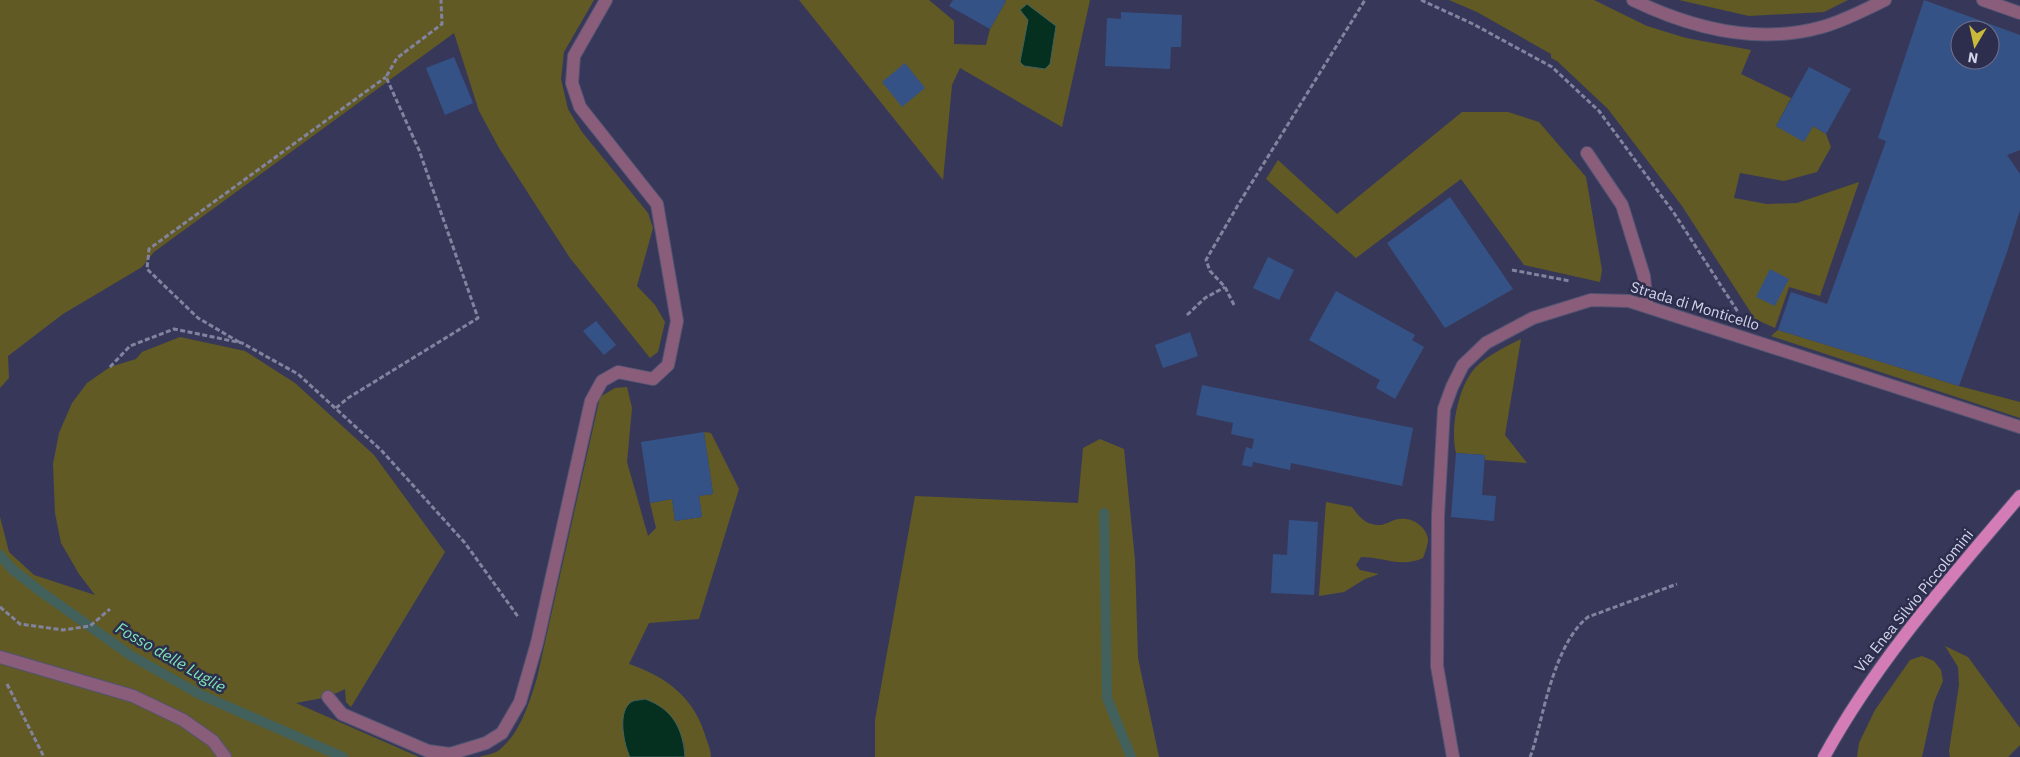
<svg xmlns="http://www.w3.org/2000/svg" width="2020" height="757" font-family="'IBM Plex Sans',sans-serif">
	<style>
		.green { fill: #625a24 }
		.water { fill: #05301f; stroke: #42615c }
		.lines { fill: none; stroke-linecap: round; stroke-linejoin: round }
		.stream { stroke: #42615c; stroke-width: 10 }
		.building { fill: #355286; fill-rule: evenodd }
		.minor-casing { stroke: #535473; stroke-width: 14 }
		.major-casing { stroke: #535473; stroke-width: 14 }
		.path { stroke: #82839f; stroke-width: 3; stroke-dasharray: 5 2.5; stroke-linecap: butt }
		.minor { stroke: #8a5e7a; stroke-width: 12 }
		.major { stroke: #d47cb5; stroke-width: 12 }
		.labels { text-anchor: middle; stroke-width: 5; stroke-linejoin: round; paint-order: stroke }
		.street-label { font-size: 15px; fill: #d2d4e9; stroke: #2d2e4e }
		.water-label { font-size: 16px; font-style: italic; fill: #7ee9b6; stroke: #2d2e4e }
	</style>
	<rect width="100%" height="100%" fill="#373859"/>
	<g class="green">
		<polygon points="0,0 594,0 564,52 561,79 568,109 582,132 648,213 653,228 637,286 655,305 665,322 658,352 650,358 570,258 499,148 479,111 454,33 154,252 142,267 63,314 8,356 9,378 0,388"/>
		<polygon points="799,0 929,0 954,21 954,44 986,45 990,29 1006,1 1004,0 1090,0 1062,127 960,68 952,85 943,180"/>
		<polygon points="1449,0 1594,0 1647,26 1686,38 1751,50 1741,74 1791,98 1776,126 1804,141 1813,126 1826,134 1831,147 1817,172 1784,181 1740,173 1734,198 1767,204 1797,203 1859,182 1820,296 1789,287 1775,328 1755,319 1682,206 1608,109 1557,61 1551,58 1551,54 1477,12"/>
		<polygon points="1679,0 1848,0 1824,12 1749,16"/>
		<polygon points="1462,112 1508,112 1539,122 1586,177 1602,270 1600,282 1524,265 1461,179 1356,258 1266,179 1278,160 1337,214"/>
		<polygon points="1778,330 1959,386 2020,402 2020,418 1771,336"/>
		<polygon points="180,337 245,351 295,383 374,455 445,552 351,707 346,702 345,689 328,697 296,703 419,757 0,757 0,517 9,552 34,575 95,595 79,574 61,543 55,513 53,464 59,433 72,403 87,383 110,367 136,359 142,352"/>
		<path d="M1521,339l-16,96 22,28 -42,-3v-5l-29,-2c-6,-24 2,-66 19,-85 13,-13 30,-21 46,-29z"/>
		<path d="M627,387l5,21 -5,54 21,74 8,-8 -6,-25 22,-4 3,22 27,-4 -3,-21 14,-2 -9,-62 7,1 28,56 -40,130 -50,4 -20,41c38,13 66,34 77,74 2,6 5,13 5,19h-26l-1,-15 -57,7 3,8h-151c6,-2 14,-3 19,-6 22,-17 31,-47 39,-73l63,-281 15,-9z"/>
		<polygon points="1100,439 1124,449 1135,560 1138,658 1159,757 875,757 875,720 915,496 1078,503 1083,448"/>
		<path d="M1326,502l26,5c7,9 12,17 25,18 8,1 14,-5 22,-6 13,-2 27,7 29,20 0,6 -3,14 -5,19 -22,10 -40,-1 -62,-1l-5,8 4,5 19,4 -14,5 -21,13 -25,4z"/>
		<polygon points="1945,646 1968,657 2020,728 2020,745 2008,757 1950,757 1949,751 1959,685 1958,667"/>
		<polygon points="1922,656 1934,661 1941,670 1943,681 1934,702 1922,757 1857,757 1859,743 1875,710 1910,660"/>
	</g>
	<g class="water">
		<polygon points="1027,4 1056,26 1050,64 1045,69 1024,66 1020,62 1028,20 1020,10"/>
		<path d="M645,699c28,10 38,30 40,58h-55c-6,-12 -14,-48 3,-56 3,-1 8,-1 12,-2z"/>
	</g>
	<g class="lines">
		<g class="stream">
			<polyline points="1104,513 1107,698 1131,757"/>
			<polyline points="0,555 12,569 40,591 130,655 199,694 343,757"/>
		</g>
	</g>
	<g class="building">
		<polygon points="953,0 1004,0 1006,1 990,29 949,6"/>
		<path d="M1924,0l96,35v115l-13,5 13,19v36l-13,42 -48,134 -181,-56 13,-38 36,12 59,-163 -8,-3zM1960,30h30v30h-30z"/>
		<polygon points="1121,12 1182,15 1181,47 1171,47 1170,69 1105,66 1107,18 1121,19"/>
		<polygon points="454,57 473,103 445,115 426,68"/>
		<polygon points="905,63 925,88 902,107 882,82"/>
		<polygon points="1809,67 1851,89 1826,134 1813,126 1804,142 1776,126"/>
		<polygon points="1450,197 1513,289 1445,328 1387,243"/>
		<polygon points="1268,257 1294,270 1279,300 1253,288"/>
		<polygon points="1770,269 1789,279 1775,306 1756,297"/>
		<polygon points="1336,291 1415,335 1412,340 1424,347 1395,399 1376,388 1380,380 1309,340"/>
		<polygon points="596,321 616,345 604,355 583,331"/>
		<polygon points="1190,332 1198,356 1163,368 1155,345"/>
		<polygon points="1202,385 1413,428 1402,486 1291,463 1290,470 1253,462 1252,467 1242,465 1246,447 1252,449 1254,439 1231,434 1233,423 1196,415"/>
		<polygon points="704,432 713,494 699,496 702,517 675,521 672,499 650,503 641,442"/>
		<polygon points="1456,453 1485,455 1482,495 1496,496 1494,521 1451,517"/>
		<polygon points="1289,520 1318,522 1314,595 1271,593 1273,554 1287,555"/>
	</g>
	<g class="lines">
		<g class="minor-casing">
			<g id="minor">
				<path d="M1633,0c58,28 125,45 189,27 22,-6 42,-17 63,-27"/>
				<polyline points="1983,0 2020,13"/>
				<polyline points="1587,153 1622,205 1644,276 1647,306"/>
				<polyline points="0,657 133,696 183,720 213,741 225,757"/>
				<polyline points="328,697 342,714 428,751 450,754 486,743 502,733 520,702 537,643 591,401 602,381 618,372 653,379 668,365 677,321 657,204 580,107 572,83 574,56 606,0"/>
				<polyline points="1453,757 1437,666 1438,516 1444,409 1452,387 1463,365 1486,343 1533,318 1591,300 1629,301 2020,427"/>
			</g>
		</g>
		<g class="major-casing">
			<path id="major" d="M1824,757c53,-97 125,-177 196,-261"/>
		</g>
		<g class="path">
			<polyline points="1421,0 1473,24 1552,67 1599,111 1674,213 1738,312"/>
			<polyline points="1512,270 1570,281"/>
			<polyline points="1234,305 1225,287 1210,271 1206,260 1238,205 1365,0"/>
			<polyline points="1187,315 1205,298 1225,287"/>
			<polyline points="239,342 198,318 147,269 149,249 386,77"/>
			<polyline points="110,367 130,346 174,329 242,343 298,374 382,451 465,543 519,618"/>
			<polyline points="336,408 348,398 478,318 419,150 386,77 397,58 442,24 441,0"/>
			<polyline points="0,607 20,624 63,630 90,626 110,609"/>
			<polyline points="7,684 44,757"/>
			<path d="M1530,757c4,-9 6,-20 9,-30 8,-33 21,-88 49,-110l89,-33"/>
		</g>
		<use href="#minor" class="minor"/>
		<use href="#major" class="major"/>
	</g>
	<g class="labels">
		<g class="street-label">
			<text transform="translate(1695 306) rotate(17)" y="5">Strada di Monticello</text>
			<text transform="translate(1914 601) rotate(-51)" y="5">Via Enea Silvio Piccolomini</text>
		</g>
		<g class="water-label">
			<text transform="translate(171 657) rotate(30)" y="6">Fosso delle Luglie</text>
		</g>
	</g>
	<g transform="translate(1975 45) rotate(189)"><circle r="24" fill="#2d2e4e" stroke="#6f708c"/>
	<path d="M0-4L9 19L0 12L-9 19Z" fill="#cbba39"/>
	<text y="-8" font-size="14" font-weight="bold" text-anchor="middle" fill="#d2d4e9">N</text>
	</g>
</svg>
